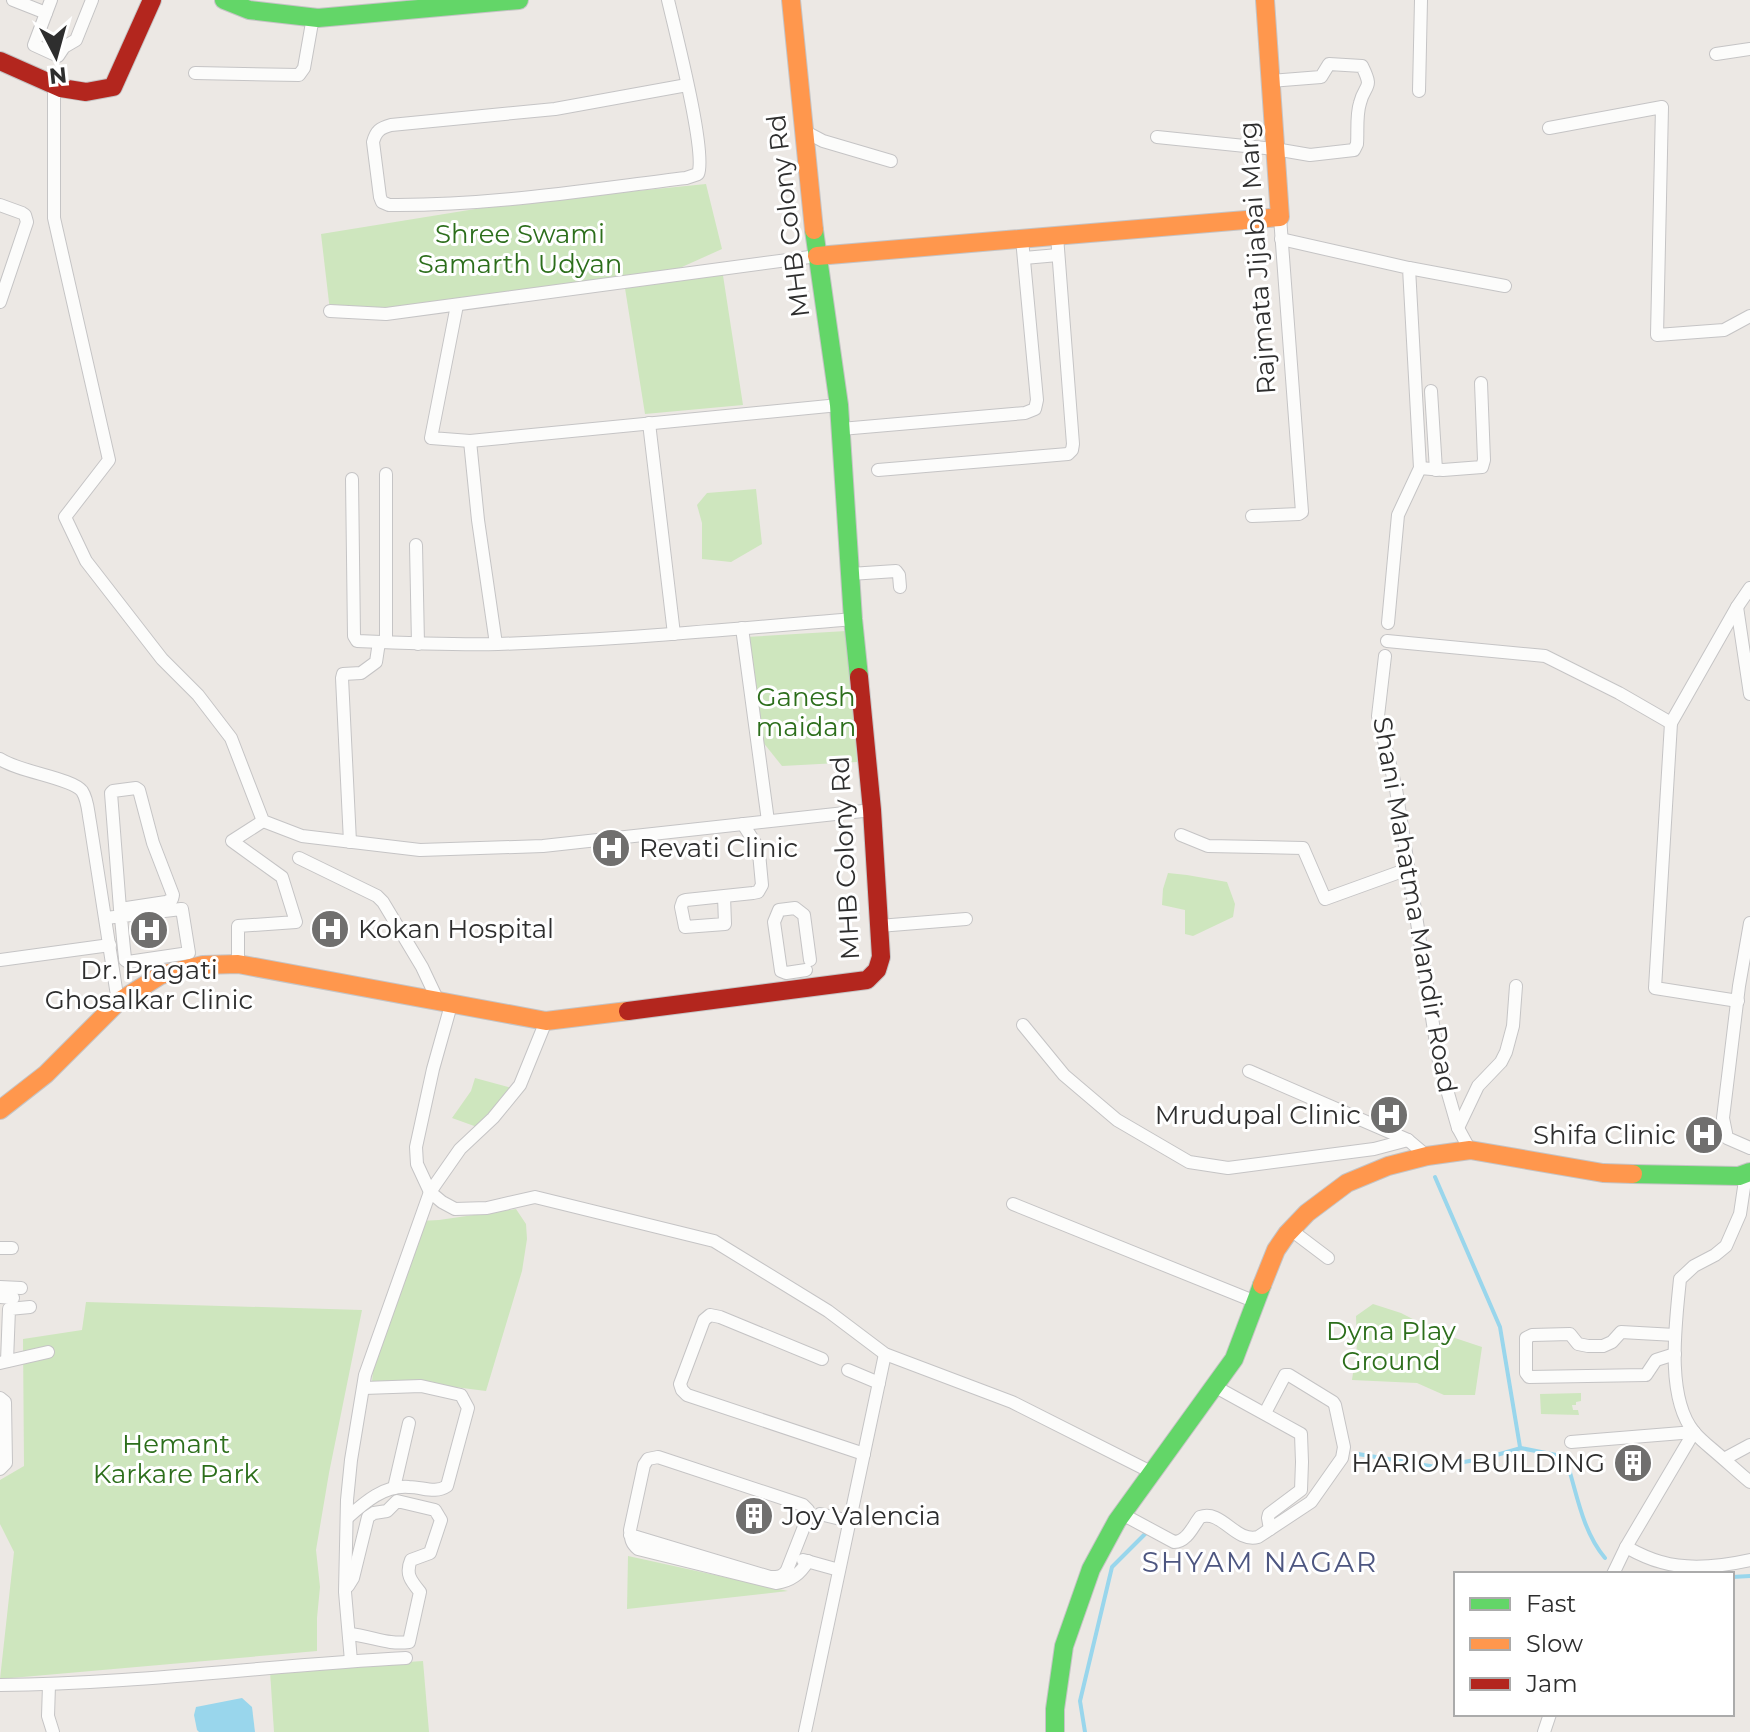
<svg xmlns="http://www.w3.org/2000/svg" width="1750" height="1732" font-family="Montserrat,sans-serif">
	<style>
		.green { fill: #cee6be }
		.water { fill: #99d6ec }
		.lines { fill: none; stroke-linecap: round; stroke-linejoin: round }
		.stream { stroke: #99d6ec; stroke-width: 4 }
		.street-casing { stroke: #c5c4c5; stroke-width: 14 }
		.fast-casing { stroke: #c5c4c5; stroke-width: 20 }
		.slow-casing { stroke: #c5c4c5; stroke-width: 20 }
		.jam-casing { stroke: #c5c4c5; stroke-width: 20 }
		.street { stroke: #fcfcfb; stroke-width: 12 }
		.fast { stroke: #63d668; stroke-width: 18 }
		.slow { stroke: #ff974d; stroke-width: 18 }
		.jam { stroke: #b3261e; stroke-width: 18 }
		.labels { text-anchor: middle; stroke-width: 6; stroke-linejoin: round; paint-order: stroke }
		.street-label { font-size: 26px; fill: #2e2e2e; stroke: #fff }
		.park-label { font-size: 26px; fill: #2c6e1b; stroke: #fff }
		.poi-label { font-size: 26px; fill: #2e2e2e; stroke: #fff; text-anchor: start }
		.neighbourhood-label { font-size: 28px; letter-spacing: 2px; fill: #4d5680; stroke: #fff }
	</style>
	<rect width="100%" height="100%" fill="#ece8e4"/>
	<g class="green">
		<polygon points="706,184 722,249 662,276 722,269 743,405 645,414 624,282 412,307 330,311 321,234 506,204"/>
		<polygon points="756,489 762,544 731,562 702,559 702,523 697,505 707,493"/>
		<polygon points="846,631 855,719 857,762 782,766 758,736 746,637"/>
		<polygon points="1168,873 1187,875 1227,882 1235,904 1233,917 1193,936 1185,934 1185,910 1162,905 1163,889"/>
		<polygon points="475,1078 512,1088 477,1127 452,1118 471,1091"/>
		<polygon points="516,1209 526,1224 527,1239 522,1271 486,1391 431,1384 372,1383 374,1352 395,1308 419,1221 439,1220"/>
		<polygon points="86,1302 362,1310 329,1473 316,1550 320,1587 317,1618 317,1651 0,1679 14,1552 0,1524 0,1480 24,1466 23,1339 82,1330"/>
		<polygon points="1373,1304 1401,1313 1440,1333 1482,1347 1475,1395 1444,1395 1417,1383 1352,1380 1357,1345 1356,1316"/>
		<polygon points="1581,1393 1581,1401 1576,1402 1576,1405 1572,1405 1573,1410 1578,1410 1579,1415 1541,1414 1540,1394"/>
		<polygon points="628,1556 788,1591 627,1609"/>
		<polygon points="423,1661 429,1732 274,1732 270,1671"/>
	</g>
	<polygon class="water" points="242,1698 252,1707 255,1732 199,1732 197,1730 194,1715 196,1707"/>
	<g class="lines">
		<g class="stream">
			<polyline points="1435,1177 1500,1327 1520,1447"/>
			<path d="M1358,1454l78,13 50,-9 35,-10 35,7 8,5 5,9c9,31 15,64 36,89"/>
			<polyline points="1732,1577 1750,1576"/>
			<polyline points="1085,1732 1080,1701 1112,1567 1146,1533"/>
		</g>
		<g class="street-casing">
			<g id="street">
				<polyline points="13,0 46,13"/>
				<polyline points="51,0 34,45 58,56 64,47 76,40 92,0"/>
				<path d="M668,0c7,30 39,153 30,174l-12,4c-99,12 -197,28 -297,27l-7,-3 -2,-5 -7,-55c3,-11 7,-14 18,-17l164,-16 132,-24"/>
				<polyline points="1716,54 1750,49"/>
				<polyline points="195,73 299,75 304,68 313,17"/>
				<polyline points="54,85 54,218 109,460 65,517 86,561 162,659 198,695 231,738 263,821 302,836 420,850 543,846 872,810"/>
				<polyline points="1419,91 1421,0"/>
				<polyline points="1549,128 1662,107 1657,335 1724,330 1750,316"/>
				<polyline points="804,131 823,141 891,161"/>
				<path d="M1157,137l118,12 35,6 44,-5 3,-6c1,-13 -1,-29 3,-41 5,-20 14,-13 2,-37l-33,-2 -8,13 -51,4"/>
				<polyline points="0,205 22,213 25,215 27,222 0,302"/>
				<polyline points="1281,239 1409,268 1420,468 1398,515 1388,623"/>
				<polyline points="1024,258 1058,255"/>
				<polyline points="1409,268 1505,286"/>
				<polyline points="457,305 431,438 470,441 839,405"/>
				<polyline points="330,311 386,314 817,256"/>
				<polyline points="1431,391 1436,470"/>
				<polyline points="649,423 674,634"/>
				<polyline points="841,429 1025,413 1035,409 1037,400 1022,239"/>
				<polyline points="470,441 478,520 496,644"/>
				<polyline points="1420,468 1443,470 1482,467 1484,460 1481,383"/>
				<polyline points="878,470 1068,454 1072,450 1073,444 1057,236"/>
				<polyline points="386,474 386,642"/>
				<path d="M352,479l2,157 3,5c47,2 94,4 141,3 118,-4 237,-15 355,-25"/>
				<polyline points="1252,516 1299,514 1302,512 1280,217"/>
				<polyline points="416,545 418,644"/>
				<polyline points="850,574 896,571 899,575 900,587"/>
				<polyline points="1737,607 1750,694"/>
				<polyline points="742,628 768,821"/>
				<polyline points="1387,641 1545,656 1619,693 1671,723 1737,607 1750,588"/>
				<polyline points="1385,656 1378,716 1396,789 1439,1062 1458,1128 1470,1150"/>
				<polyline points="1671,723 1655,988 1738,1001"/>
				<path d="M0,759c19,13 72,19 82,32 6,9 6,21 8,31l28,180"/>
				<polyline points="1181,835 1208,846 1303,848 1325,899 1408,869"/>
				<polyline points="350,842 342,678 343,674 361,673 376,662 379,642"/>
				<polyline points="299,858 377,896 383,902 422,967 439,1003"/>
				<polyline points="724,896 725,924 685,927 681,907 683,901 686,900 753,893 758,892 762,885 759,853 755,843 743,824"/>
				<path d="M106,918l75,-9h1l7,44 -61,9 -3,-2v-2c-2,-16 -3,-33 -5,-49l-9,-116 2,-2 23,-3 3,2 14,53 20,52 -1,4 -6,3 -46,7"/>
				<polyline points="1750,923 1739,986 1723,1118 1727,1138 1750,1148"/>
				<polyline points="879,926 966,919"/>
				<polyline points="0,960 110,945"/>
				<polyline points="238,964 238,926 296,922 282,877 232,841 263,821"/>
				<polyline points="806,970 786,973 781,971 774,922 779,910 795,908 804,915 810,960"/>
				<polyline points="451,1005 433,1069 416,1147 417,1164 430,1192 442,1202 455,1209 487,1208 535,1197 714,1241 828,1311 885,1354 1012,1402 1151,1472"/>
				<polyline points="1023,1025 1064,1075 1117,1120 1189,1162 1228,1168 1374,1149 1408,1140"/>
				<polyline points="1249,1071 1408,1140 1427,1156"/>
				<polyline points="1458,1128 1478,1086 1501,1062 1506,1052 1513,1026 1516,986"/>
				<path d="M1746,1174l-6,40 -14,32 -11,9 -21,11 -14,13c-4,42 -15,118 14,153 5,6 12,12 18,17 13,11 25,22 38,33"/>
				<polyline points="1013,1204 1256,1302"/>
				<polyline points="1291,1230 1328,1258"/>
				<polyline points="0,1248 12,1248"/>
				<polyline points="0,1287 21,1288"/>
				<polyline points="0,1297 13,1298"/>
				<polyline points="1675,1335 1621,1332 1612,1342 1603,1346 1588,1346 1578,1344 1570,1334 1532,1335 1526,1338 1526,1373 1529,1377 1646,1375 1656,1360 1675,1354"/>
				<polyline points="822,1359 720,1317 710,1315 704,1320 680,1384 682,1390 687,1395 864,1454"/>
				<polyline points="7,1361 9,1309 30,1307"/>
				<polyline points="0,1363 48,1352"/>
				<polyline points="848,1370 879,1383"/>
				<polyline points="1214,1386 1301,1434 1302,1462 1301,1490 1269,1514 1268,1518 1270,1529"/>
				<polyline points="0,1398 5,1402 6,1463 0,1469"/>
				<polyline points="1571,1442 1694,1432"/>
				<polyline points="1724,1459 1750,1445"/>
				<polyline points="394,1488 409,1423"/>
				<polyline points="820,1514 849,1521"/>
				<path d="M1122,1514l52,28c13,0 19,-16 26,-25 22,-8 35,26 58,20l53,-35 31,-44 2,-11 -9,-42 -2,-3 -44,-27h-4l-20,38"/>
				<path d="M347,1518c18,-16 37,-33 62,-31 14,0 26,7 38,-1l21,-78 -7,-13 -40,-9 -57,2"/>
				<path d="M630,1535l140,42c8,0 13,0 17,-7l22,-56 -1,-4 -5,-5 -145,-48 -10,2 -4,6 -14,65c1,9 1,13 8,19l138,34c15,-2 24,-9 32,-22"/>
				<path d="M1626,1547c11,6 23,12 35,15 27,8 62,4 89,-2"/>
				<polyline points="803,1560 839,1570"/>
				<polyline points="1613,1574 1626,1547 1694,1432"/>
				<path d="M348,1586l5,-8 15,-61 6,-4 13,-2 10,-10 38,9 6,10 -11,33 -19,7c-6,14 0,21 9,32l-11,50c-22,3 -37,-6 -60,-8"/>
				<polyline points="351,1661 345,1592 347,1500 351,1460 365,1375 430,1192 460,1149 493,1118 520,1085 546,1021"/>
				<path d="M0,1685c136,-1 271,-20 406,-27"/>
				<polyline points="49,1685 48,1716 53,1732"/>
				<polyline points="805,1732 885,1354"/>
				<polyline points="1544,1732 1550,1714"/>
			</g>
		</g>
		<g class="fast-casing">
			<g id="fast">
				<polyline points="224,0 249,10 318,18 519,0"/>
				<polyline points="814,230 839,405 853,619 859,677"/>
				<polyline points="1633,1174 1739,1176 1750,1172"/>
				<polyline points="1055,1732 1055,1709 1064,1646 1091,1569 1117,1521 1234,1359 1262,1285"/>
			</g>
		</g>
		<g class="slow-casing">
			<g id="slow">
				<polyline points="791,0 814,230"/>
				<polyline points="817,256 1280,217 1265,0"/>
				<polyline points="0,1110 46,1074 118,1002 161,975 203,965 238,964 546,1021 628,1011"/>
				<polyline points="1262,1285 1276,1250 1287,1234 1307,1213 1347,1183 1388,1166 1427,1156 1470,1150 1603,1173 1633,1174"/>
			</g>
		</g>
		<g class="jam-casing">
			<g id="jam">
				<polyline points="0,61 61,88 86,92 113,87 152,0"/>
				<polyline points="628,1011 867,980 877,970 881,957 872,810 859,677"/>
			</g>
		</g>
		<use href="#street" class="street"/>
		<use href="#fast" class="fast"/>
		<use href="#slow" class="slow"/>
		<use href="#jam" class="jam"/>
	</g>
	<defs>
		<g id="hospital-disc" transform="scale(2)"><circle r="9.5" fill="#706f6e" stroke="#fff"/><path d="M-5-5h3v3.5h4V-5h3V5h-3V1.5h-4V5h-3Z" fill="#fff"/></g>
		<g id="building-disc" transform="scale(2)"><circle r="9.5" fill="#706f6e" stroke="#fff"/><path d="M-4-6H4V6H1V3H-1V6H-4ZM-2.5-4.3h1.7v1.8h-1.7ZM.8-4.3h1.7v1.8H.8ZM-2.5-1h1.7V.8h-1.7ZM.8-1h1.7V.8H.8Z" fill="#fff"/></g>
	</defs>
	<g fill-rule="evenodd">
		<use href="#hospital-disc" x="611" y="848"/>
		<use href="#hospital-disc" x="330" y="929"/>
		<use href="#hospital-disc" x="149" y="930"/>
		<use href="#hospital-disc" x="1389" y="1115"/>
		<use href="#hospital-disc" x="1704" y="1135"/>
		<use href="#building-disc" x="1633" y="1463"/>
		<use href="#building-disc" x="754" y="1516"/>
	</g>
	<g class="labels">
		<g class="street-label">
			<text transform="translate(788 216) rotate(-97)" y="9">MHB Colony Rd</text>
			<text transform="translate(1257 258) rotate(-94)" y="9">Rajmata Jijabai Marg</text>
			<text transform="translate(845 858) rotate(-93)" y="9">MHB Colony Rd</text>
			<text transform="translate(1415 905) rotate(80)" y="9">Shani Mahatma Mandir Road</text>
		</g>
		<g class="park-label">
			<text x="520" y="243">Shree Swami<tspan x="520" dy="30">Samarth Udyan</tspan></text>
			<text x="806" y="706">Ganesh<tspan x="806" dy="30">maidan</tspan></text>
			<text x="1391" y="1340">Dyna Play<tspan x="1391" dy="30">Ground</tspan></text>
			<text x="176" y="1453">Hemant<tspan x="176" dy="30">Karkare Park</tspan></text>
		</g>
		<g class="poi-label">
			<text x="639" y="857">Revati Clinic</text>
			<text x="358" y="938">Kokan Hospital</text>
			<text x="149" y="979" text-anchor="middle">Dr. Pragati<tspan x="149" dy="30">Ghosalkar Clinic</tspan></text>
			<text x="1361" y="1124" text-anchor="end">Mrudupal Clinic</text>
			<text x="1676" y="1144" text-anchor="end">Shifa Clinic</text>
			<text x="1605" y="1472" text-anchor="end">HARIOM BUILDING</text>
			<text x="782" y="1525">Joy Valencia</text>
		</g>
		<g class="neighbourhood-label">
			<text x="1260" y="1572">SHYAM NAGAR</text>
		</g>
	</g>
	<rect x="1454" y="1572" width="280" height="144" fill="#ffffff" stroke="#ababab" stroke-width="2"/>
	<rect x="1470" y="1598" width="40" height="12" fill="#63d668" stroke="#ababab" stroke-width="2"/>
	<text x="1526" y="1612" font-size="24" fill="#2e2e2e">Fast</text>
	<rect x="1470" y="1638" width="40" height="12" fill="#ff974d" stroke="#ababab" stroke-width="2"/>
	<text x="1526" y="1652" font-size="24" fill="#2e2e2e">Slow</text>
	<rect x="1470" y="1678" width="40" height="12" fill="#b3261e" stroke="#ababab" stroke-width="2"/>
	<text x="1526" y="1692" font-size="24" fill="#2e2e2e">Jam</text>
	<g transform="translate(56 56) rotate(174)" stroke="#ffffff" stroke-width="6" paint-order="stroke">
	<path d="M0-6L14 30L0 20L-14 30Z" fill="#2e2e2e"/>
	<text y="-12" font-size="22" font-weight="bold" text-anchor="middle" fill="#2e2e2e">N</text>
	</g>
</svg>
